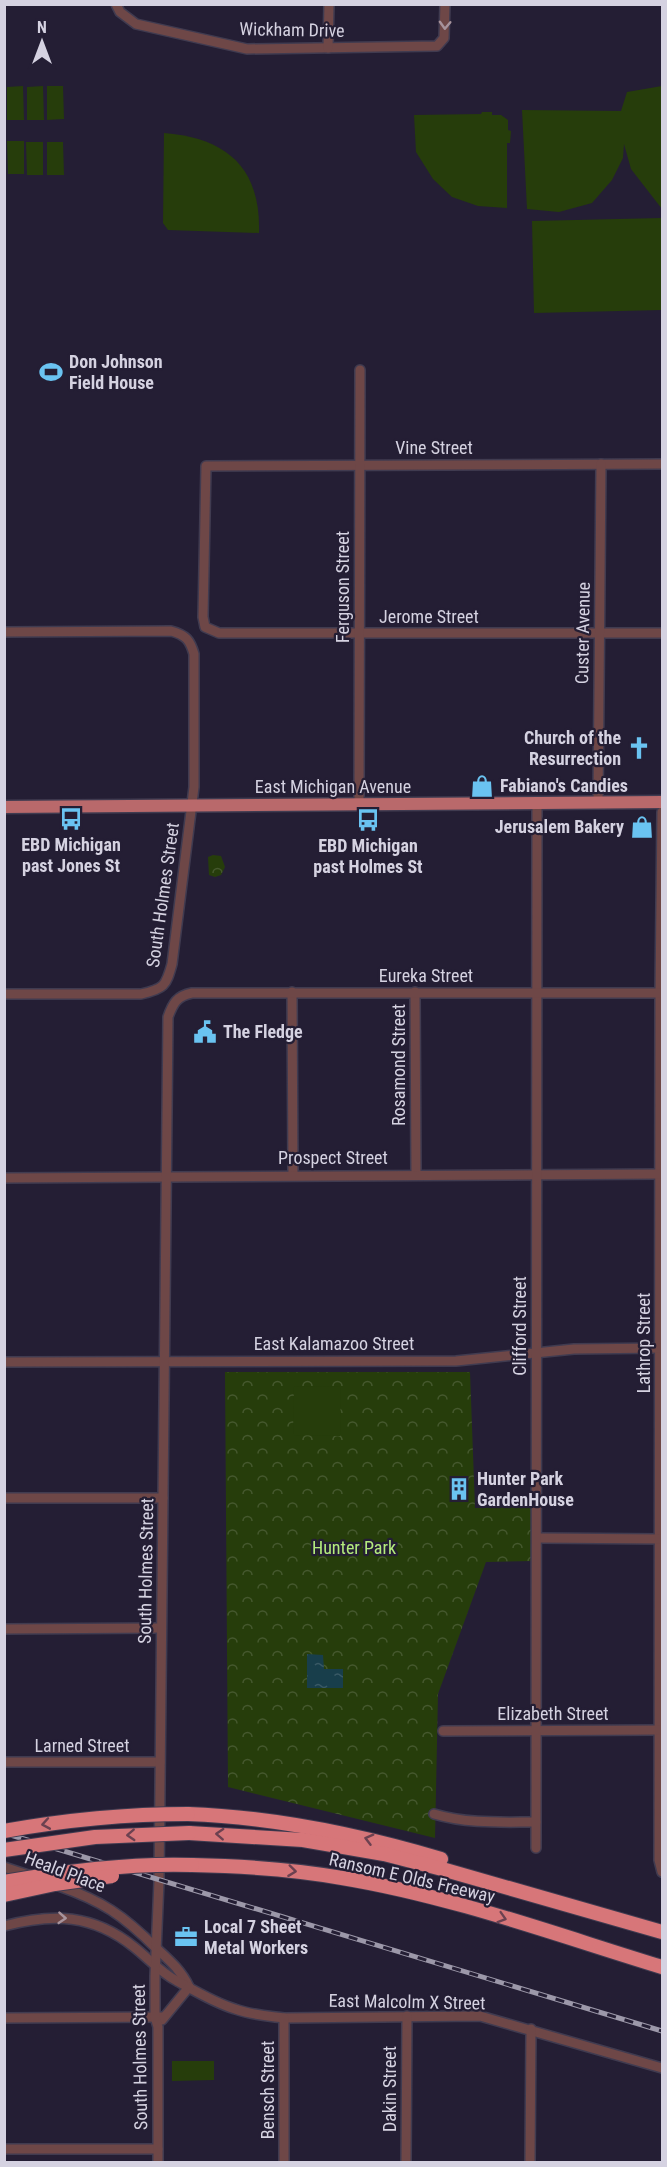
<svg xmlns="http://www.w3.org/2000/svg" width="667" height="2167" font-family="'Roboto Condensed',sans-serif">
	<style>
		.forest { fill: url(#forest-crowns) }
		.garden { fill: #263d0b }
		.water { fill: url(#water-ripples) }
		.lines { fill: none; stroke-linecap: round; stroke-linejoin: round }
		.minor-casing { stroke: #403b50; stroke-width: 12 }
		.major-casing { stroke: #403b50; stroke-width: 15 }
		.highway-casing { stroke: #403b50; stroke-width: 16 }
		.minor { stroke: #6e4747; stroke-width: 9 }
		.major { stroke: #b9696b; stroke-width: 12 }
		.highway { stroke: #d77679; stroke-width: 14 }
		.rail-casing { stroke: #9c98a9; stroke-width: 5 }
		.rail { stroke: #241e34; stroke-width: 3; stroke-dasharray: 9; stroke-linecap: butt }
		.highway-bridge-casing { stroke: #403b50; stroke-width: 16; stroke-linecap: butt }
		.highway-bridge { stroke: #d77679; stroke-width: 14 }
		.oneway { stroke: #a7939c }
		.oneway2 { stroke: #6c4150 }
		.labels { text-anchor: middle; stroke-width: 4.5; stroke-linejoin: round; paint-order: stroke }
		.street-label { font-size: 18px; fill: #d5d2e1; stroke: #241e34 }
		.poi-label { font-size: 18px; font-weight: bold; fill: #d5d2e1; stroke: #241e34; text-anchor: start }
		.park-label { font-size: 18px; fill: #b4eb7d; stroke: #241e34 }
	</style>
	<defs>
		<pattern id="forest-crowns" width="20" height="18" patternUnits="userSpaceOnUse" patternTransform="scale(1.5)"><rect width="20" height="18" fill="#263d0b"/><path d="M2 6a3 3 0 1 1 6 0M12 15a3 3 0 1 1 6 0" fill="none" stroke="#45582e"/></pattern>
		<pattern id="water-ripples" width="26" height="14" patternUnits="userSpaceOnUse" patternTransform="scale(1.5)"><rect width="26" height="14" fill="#183e4b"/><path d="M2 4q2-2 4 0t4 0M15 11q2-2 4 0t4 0" fill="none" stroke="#395965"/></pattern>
	</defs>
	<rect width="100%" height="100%" fill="#241e34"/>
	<g class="forest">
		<polygon points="213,855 221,856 225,867 221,875 215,877 209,875 208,857"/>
		<polygon points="225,1372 470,1372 475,1508 531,1507 532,1561 486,1562 438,1694 435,1838 228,1787"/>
	</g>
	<g class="garden">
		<polygon points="23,86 24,120 7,120 7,87"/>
		<polygon points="43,86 44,120 27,120 27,87"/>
		<polygon points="47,86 63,86 64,119 47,120"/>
		<polygon points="662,86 662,209 631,169 624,144 623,158 612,180 592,203 559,212 527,209 522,110 621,111 627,92"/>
		<polygon points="482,112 492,112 492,115 501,115 508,120 508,130 511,131 510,143 507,143 507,208 478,206 452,197 433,179 416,152 414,115 481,114"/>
		<path d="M164,133c63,5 97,35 95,100l-91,-3 -5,-7z"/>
		<polygon points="7,141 24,141 24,174 8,174"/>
		<polygon points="26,142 43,142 43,175 27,175"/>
		<polygon points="47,142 63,142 64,175 47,175"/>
		<polygon points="662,218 662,310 534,313 532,221"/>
		<polygon points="294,1386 341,1387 340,1436 293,1435"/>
		<polygon points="172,2061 214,2061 214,2080 172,2081"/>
	</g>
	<polygon class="water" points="307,1654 323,1655 324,1669 343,1669 343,1688 307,1688"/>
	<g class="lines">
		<g class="minor-casing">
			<g id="minor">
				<polyline points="116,4 120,12 136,24 247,49 437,46 444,38 445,4"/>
				<polyline points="328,48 329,4"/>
				<polyline points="662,464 206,466 203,617 205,627 219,633 662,633"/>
				<path d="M4,632l167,-1c15,4 19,9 23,23v133l-22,177c-6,22 -8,25 -31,30h-137"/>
				<polyline points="598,803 601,464"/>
				<polyline points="359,804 360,370"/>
				<polyline points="662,812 660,993 659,1860 662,1872"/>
				<polyline points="292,992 293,1175"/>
				<polyline points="415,992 416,1174"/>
				<polyline points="4,1178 662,1174"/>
				<polyline points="4,1362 456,1361 574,1349 662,1348"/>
				<polyline points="4,1498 163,1498"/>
				<polyline points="537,1538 662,1539"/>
				<polyline points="4,1629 161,1628"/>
				<polyline points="443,1731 662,1730"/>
				<polyline points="4,1762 160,1762"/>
				<path d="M434,1814c34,10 67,8 102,8"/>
				<polyline points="536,1848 537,803"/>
				<polyline points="4,1867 31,1876"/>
				<path d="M59,1886c43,15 64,29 97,62 13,12 25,22 33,39"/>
				<path d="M4,1926c49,-13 89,-12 130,21 14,11 27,26 43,34 18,10 38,22 58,28 16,6 33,7 49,9l196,-2 182,52"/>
				<polyline points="4,2018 164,2017"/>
				<polyline points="162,2020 189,1987"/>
				<polyline points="4,2149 158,2149"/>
				<path d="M158,2162v-135l-3,-10v-41l4,-95 9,-864c5,-14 9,-21 24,-24h468"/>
				<polyline points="284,2162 284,2018"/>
				<polyline points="406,2162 407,2016"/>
				<polyline points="530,2162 531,2029"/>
			</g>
		</g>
		<g class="major-casing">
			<polyline id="major" points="4,807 662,802"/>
		</g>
		<g class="highway-casing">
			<g id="highway">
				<path d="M188,1814c87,3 169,20 253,45"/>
				<polyline points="189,1833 303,1840 384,1854 442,1869 662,1932"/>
				<path d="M192,1865c50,1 100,4 150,13 109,18 215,57 320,89"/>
			</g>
		</g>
		<use href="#minor" class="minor"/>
		<use href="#major" class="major"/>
		<use href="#highway" class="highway"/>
		<g class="rail-casing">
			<polyline id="rail" points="4,1833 662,2031"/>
		</g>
		<use href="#rail" class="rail"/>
		<g class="highway-bridge-casing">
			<g id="highway-bridge">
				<path d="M4,1831c61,-11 122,-17 184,-17"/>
				<polyline points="4,1850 95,1837 189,1833"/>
				<path d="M4,1882c62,-11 125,-19 188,-17"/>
				<polyline points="4,1895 55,1884 112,1876"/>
			</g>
		</g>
		<use href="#highway-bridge" class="highway-bridge"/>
	</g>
	<defs><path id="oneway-chevron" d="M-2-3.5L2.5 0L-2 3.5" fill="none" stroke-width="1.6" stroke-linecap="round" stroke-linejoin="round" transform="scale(1.5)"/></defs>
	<g class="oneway">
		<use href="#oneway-chevron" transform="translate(445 25) rotate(92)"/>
		<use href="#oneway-chevron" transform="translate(62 1918) rotate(4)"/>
	</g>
	<g class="oneway2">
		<use href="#oneway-chevron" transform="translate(46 1824) rotate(170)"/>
		<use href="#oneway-chevron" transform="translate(220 1834) rotate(-177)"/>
		<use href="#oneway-chevron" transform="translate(131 1835) rotate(177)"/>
		<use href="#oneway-chevron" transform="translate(369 1839) rotate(-165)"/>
		<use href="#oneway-chevron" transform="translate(292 1871) rotate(7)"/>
		<use href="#oneway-chevron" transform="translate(502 1918) rotate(17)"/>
	</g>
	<defs>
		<g id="stadium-bare" transform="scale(1.8)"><path d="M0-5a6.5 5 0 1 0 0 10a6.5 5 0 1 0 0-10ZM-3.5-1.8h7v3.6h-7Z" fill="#6ac3f1" stroke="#241e34" stroke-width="2.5" paint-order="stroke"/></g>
		<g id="church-bare" transform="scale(1.8)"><path d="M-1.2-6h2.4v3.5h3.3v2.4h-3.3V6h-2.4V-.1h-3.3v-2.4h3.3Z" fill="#6ac3f1" stroke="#241e34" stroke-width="2.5" paint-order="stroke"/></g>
		<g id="shop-bare" transform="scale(1.8)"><path d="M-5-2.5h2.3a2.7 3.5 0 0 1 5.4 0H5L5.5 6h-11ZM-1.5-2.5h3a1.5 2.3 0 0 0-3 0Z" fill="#6ac3f1" stroke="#241e34" stroke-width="2.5" paint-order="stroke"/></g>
		<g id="bus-bare" transform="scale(1.8)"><path d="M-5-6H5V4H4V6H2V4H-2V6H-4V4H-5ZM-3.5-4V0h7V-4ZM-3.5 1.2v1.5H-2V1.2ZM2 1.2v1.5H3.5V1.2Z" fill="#6ac3f1" stroke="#241e34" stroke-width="2.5" paint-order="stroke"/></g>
		<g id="civic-bare" transform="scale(1.8)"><path d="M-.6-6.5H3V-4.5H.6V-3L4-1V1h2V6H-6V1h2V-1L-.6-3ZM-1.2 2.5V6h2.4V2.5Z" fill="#6ac3f1" stroke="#241e34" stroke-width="2.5" paint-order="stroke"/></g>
		<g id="building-bare" transform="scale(1.8)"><path d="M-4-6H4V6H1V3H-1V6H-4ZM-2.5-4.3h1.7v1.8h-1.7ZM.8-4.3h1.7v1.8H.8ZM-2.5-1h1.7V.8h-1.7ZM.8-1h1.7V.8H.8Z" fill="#6ac3f1" stroke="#241e34" stroke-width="2.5" paint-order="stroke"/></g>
		<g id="office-bare" transform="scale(1.8)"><path d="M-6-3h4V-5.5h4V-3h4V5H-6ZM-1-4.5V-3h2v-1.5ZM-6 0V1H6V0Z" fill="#6ac3f1" stroke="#241e34" stroke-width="2.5" paint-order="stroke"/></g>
	</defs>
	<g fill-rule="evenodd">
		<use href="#stadium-bare" x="51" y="372"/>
		<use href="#church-bare" x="639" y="748"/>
		<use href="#shop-bare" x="482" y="786"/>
		<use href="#bus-bare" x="71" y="819"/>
		<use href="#bus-bare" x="368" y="820"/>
		<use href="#shop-bare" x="642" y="827"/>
		<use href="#civic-bare" x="205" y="1032"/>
		<use href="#building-bare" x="459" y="1489"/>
		<use href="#office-bare" x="186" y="1937"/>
	</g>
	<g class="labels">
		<g class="street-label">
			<text transform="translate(292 30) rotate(1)" y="6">Wickham Drive</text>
			<text x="434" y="454">Vine Street</text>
			<text transform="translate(343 587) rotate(-90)" y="6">Ferguson Street</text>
			<text x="429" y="623">Jerome Street</text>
			<text transform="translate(583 633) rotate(-89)" y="6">Custer Avenue</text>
			<text x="333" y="793">East Michigan Avenue</text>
			<text transform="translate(163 895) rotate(-82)" y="6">South Holmes Street</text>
			<text x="426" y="982">Eureka Street</text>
			<text transform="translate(399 1065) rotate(-90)" y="6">Rosamond Street</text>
			<text x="333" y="1164">Prospect Street</text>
			<text transform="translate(520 1326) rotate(-90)" y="6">Clifford Street</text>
			<text transform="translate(644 1343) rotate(-90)" y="6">Lathrop Street</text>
			<text x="334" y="1350">East Kalamazoo Street</text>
			<text transform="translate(146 1571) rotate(-89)" y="6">South Holmes Street</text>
			<text x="553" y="1720">Elizabeth Street</text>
			<text x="82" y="1752">Larned Street</text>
			<text transform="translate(65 1872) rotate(21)" y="6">Heald Place</text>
			<text transform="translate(412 1878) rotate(13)" y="6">Ransom E Olds Freeway</text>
			<text transform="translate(407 2002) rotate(1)" y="6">East Malcolm X Street</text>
			<text transform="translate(140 2057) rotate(-91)" y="6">South Holmes Street</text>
			<text transform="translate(390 2089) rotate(-90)" y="6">Dakin Street</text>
			<text transform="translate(268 2090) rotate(-90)" y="6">Bensch Street</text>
		</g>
		<g class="poi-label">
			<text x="69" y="368">Don Johnson<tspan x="69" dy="21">Field House</tspan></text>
			<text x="621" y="744" text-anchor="end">Church of the<tspan x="621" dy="21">Resurrection</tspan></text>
			<text x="500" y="792">Fabiano's Candies</text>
			<text x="624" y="833" text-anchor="end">Jerusalem Bakery</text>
			<text x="71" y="851" text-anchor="middle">EBD Michigan<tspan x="71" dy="21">past Jones St</tspan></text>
			<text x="368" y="852" text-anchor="middle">EBD Michigan<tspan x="368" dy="21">past Holmes St</tspan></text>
			<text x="223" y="1038">The Fledge</text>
			<text x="477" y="1485">Hunter Park<tspan x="477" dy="21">GardenHouse</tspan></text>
			<text x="204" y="1933">Local 7 Sheet<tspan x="204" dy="21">Metal Workers</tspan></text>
		</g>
		<g class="park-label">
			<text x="354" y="1554">Hunter Park</text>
		</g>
	</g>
	<rect width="667" height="2167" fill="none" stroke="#d5d2e1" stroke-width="12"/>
	<g transform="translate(42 42)" stroke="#241e34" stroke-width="4.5" paint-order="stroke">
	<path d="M0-4.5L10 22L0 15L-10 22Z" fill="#d5d2e1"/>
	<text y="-9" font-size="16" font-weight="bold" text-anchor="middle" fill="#d5d2e1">N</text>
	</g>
</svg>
